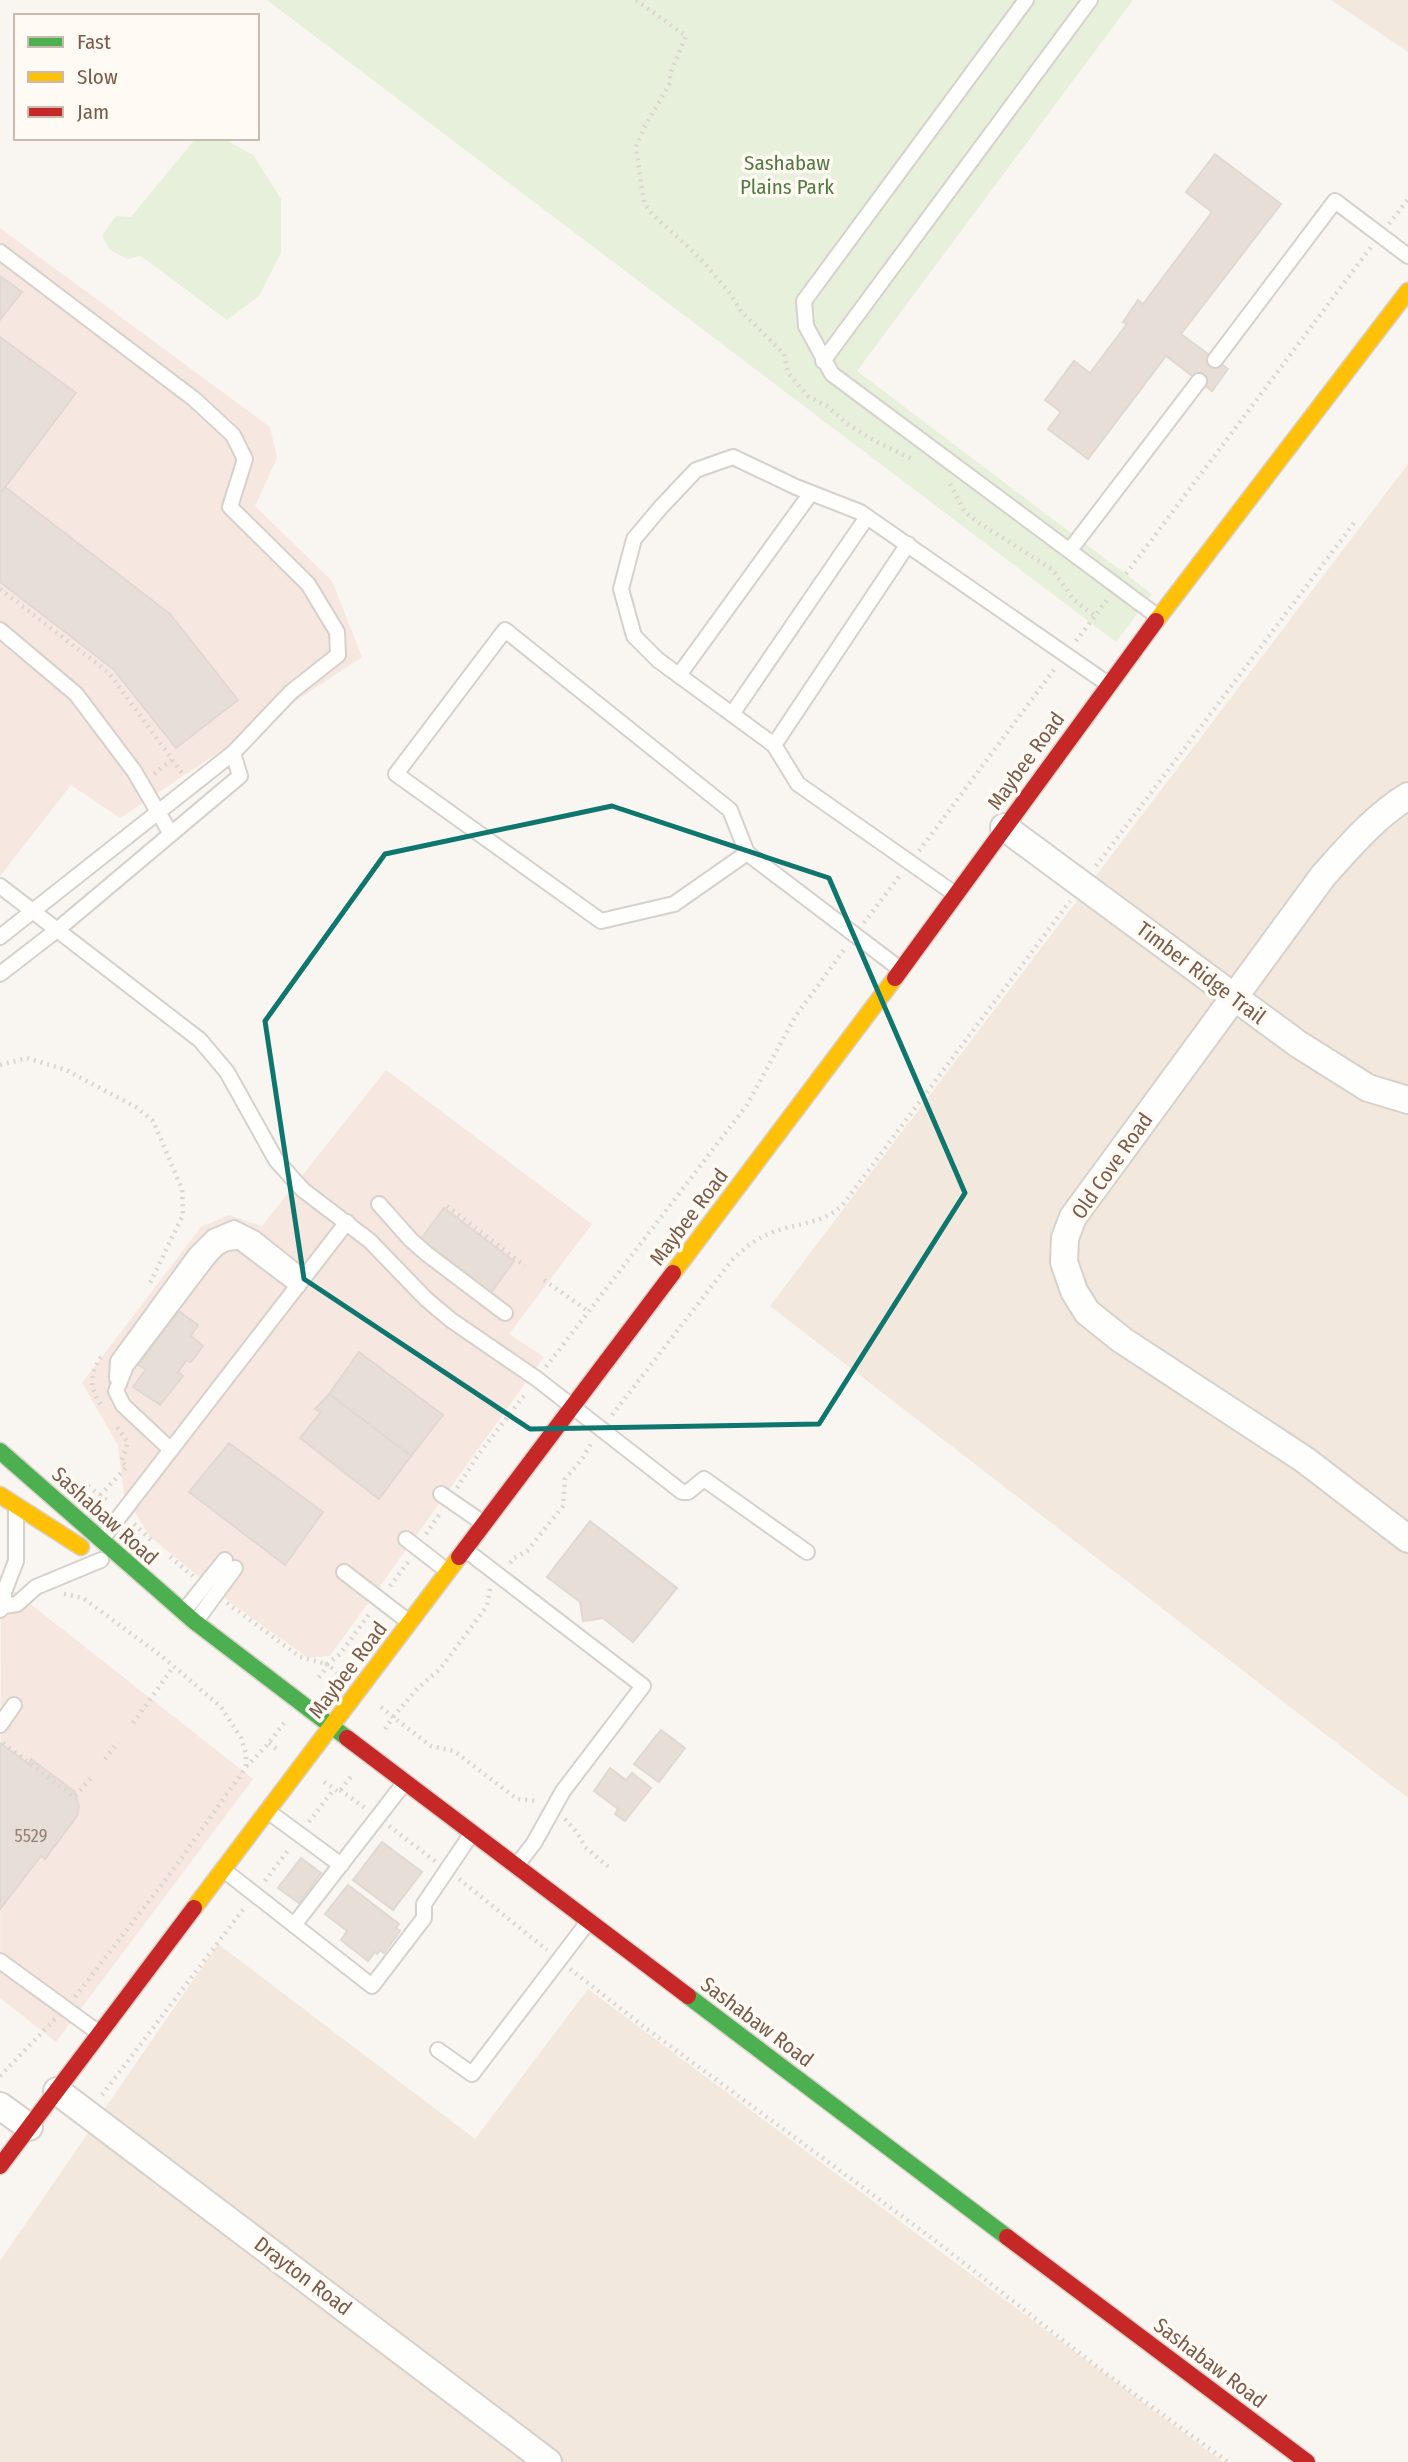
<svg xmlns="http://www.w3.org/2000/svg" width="1408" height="2462" font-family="'Fira Sans Condensed',sans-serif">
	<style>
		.residential { fill: #f2e8de }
		.commercial { fill: #f6e8e1 }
		.green { fill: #e7f0db }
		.building { fill: #e6ded7; stroke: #e2d8d2; stroke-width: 2 }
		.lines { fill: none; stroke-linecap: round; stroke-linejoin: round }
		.lane-casing { stroke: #d7d1cb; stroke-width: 18 }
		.street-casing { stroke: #d7d1cb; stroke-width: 30 }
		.fast-casing { stroke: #d9d2cb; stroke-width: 19 }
		.slow-casing { stroke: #d9d2cb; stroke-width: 19 }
		.jam-casing { stroke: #d9d2cb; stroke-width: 19 }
		.path { stroke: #dcd5d0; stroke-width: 4.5; stroke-dasharray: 2 5; stroke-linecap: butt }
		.lane { stroke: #fefefd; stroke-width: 14 }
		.street { stroke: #fefefd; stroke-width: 26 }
		.fast { stroke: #4caf50; stroke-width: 16 }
		.slow { stroke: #ffc107; stroke-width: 16 }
		.jam { stroke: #c62828; stroke-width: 16 }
		.marked { fill: none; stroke: #0f766e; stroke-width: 5; stroke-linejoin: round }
		.labels { text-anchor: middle; stroke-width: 7; stroke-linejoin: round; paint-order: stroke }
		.number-label { font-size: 18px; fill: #977e72 }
		.park-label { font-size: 21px; fill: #537a41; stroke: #fffaf3 }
		.street-label { font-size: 21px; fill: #7a5c4d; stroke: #fffaf3 }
	</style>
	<rect width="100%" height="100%" fill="#f9f5f0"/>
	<g class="residential">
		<polygon points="1331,0 1408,0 1408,52"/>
		<polygon points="1408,464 1408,1798 770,1306"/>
		<polygon points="218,1944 475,2139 588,1989 1223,2462 0,2462 0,2261"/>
	</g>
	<g class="commercial">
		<polygon points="0,228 270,427 277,458 255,506 332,581 362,657 120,818 71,785 0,876"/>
		<polygon points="386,1070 592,1224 509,1334 544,1357 330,1656 308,1658 234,1605 150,1537 124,1494 118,1445 82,1383 201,1227 229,1215 262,1226"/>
		<polygon points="1,1581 253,1779 56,2042 0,1998"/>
	</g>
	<g class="green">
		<polygon points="267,0 1133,0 857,371 1152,594 1116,642"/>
		<polygon points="196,138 222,138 253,155 281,199 281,253 259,296 227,320 141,256 127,259 109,249 102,236 116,216 131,217"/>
	</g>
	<g class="building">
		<polygon points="1215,154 1281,204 1181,334 1228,369 1212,391 1166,356 1088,459 1048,429 1061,412 1045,400 1074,361 1090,373 1127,324 1123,322 1138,300 1143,304 1212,212 1186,192"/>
		<polygon points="0,276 22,292 0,320"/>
		<polygon points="0,337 76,393 0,494"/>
		<polygon points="5,487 170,614 238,700 176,748 113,669 0,582 0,494"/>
		<polygon points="444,1208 514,1261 490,1294 418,1243"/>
		<polygon points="179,1311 198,1325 191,1336 203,1346 191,1362 186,1361 178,1372 183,1376 160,1405 133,1387 146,1369 138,1365"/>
		<polygon points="359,1352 443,1415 411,1456 329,1394"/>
		<polygon points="329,1394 411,1456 379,1499 300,1438 321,1412 315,1409"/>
		<polygon points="229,1443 323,1512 285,1565 189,1492"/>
		<polygon points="590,1521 677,1588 633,1642 603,1618 583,1621 580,1602 547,1577"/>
		<polygon points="661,1730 685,1748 659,1782 634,1764"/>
		<polygon points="0,1743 29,1764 31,1759 75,1792 79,1807 77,1816 45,1859 41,1856 0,1909"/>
		<polygon points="610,1768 626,1780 632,1773 651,1788 625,1821 615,1814 618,1809 594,1791"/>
		<polygon points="382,1842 422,1872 393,1910 353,1880"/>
		<polygon points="301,1858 321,1873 299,1903 278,1888"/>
		<polygon points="348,1885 399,1924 396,1928 400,1931 384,1953 380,1950 377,1954 375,1952 368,1961 341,1940 347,1931 325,1914"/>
	</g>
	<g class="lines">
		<g class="lane-casing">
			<g id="lane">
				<polyline points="1026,0 804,301 806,326 832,374 1157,616"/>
				<polyline points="0,252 194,399 233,435 245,459 230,507 308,584 337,632 338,655 291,692 233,753 0,937"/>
				<polyline points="1215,360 1335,201 1408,256"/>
				<polyline points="823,361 1090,0"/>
				<polyline points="1070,550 1199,381"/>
				<polyline points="0,630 76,694 134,771 171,834"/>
				<polyline points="679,675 811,493"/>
				<polyline points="732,714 867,517"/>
				<polyline points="774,745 908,544"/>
				<polyline points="747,853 730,810 505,630 396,774 601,921 674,904 747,853 900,969"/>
				<polyline points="0,886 200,1040 227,1072 276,1160 303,1190 370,1241 426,1299 451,1320 537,1379 682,1492 688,1492 704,1479 807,1552"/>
				<polyline points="955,894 798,784 774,745 658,660 634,636 621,589 634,539 661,507 696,470 733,457 796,487 860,512 1108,684"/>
				<polyline points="0,974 57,930 240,776 233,753"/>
				<polyline points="379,1204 411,1240 427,1254 505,1313"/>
				<polyline points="117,1378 118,1361 196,1254 213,1237 234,1228 254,1238 303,1277"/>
				<path d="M171,1450l-48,-45 -7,-14 10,-25 79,-104c10,-13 17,-21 35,-20l58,44"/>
				<polyline points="441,1494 483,1523"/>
				<polyline points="102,1539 347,1222"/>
				<polyline points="406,1539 446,1570"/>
				<polyline points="467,1551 643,1686 563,1791 534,1843 517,1865"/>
				<polyline points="344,1572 409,1622"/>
				<polyline points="4,1606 17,1604 36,1587 101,1560"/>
				<polyline points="0,1610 4,1606 4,1592 16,1561 16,1510"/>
				<polyline points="184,1611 225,1560"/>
				<polyline points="196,1621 235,1568"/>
				<polyline points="0,1725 14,1705"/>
				<polyline points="269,1812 341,1865"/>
				<polyline points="225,1871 372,1986 424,1918 424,1904 472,1833"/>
				<polyline points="294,1925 405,1782"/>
				<polyline points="0,1961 99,2033"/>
				<polyline points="438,2050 472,2074 588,1922"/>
			</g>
		</g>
		<g class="street-casing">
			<g id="street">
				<path d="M1408,796c-33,20 -59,51 -85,80l-250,341 -8,21 -1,24 10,29 13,21 35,28 183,120 103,79"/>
				<polyline points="1004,827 1298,1044 1368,1088 1408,1100"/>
				<polyline points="57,2091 548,2462"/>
				<polyline points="0,2106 29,2127"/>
			</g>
		</g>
		<g class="fast-casing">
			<g id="fast">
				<polyline points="0,1451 195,1622 347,1738"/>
				<polyline points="688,1996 1007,2237"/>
			</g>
		</g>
		<g class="slow-casing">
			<g id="slow">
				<polyline points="1156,621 1408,291"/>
				<polyline points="673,1273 895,978"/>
				<polyline points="0,1495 81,1547"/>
				<polyline points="194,1908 459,1557"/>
			</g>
		</g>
		<g class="jam-casing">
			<g id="jam">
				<polyline points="895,978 1156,621"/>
				<polyline points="459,1557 673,1273"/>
				<polyline points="347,1738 688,1996"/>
				<polyline points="0,2166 194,1908"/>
				<polyline points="1007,2237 1307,2462"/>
			</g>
		</g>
		<g class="path">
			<polyline points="636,0 686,36 670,74 670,83 645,126 636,147 644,203 652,214 699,257 729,292 741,311 784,354 788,373 808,396 827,406 846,423 873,440 914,460"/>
			<polyline points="1389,224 1408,199"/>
			<polyline points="950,484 965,512 979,523 1052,569 1074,600 1095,616"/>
			<polyline points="1126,574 1371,247"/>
			<polyline points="0,589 109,673 182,773"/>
			<polyline points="1076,641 1107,600"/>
			<polyline points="154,774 173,759"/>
			<polyline points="919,851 1056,667"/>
			<polyline points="1096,866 1354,523"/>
			<polyline points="864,923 901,874"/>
			<polyline points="0,1065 27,1058 66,1070 136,1107 153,1121 182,1189 183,1215 150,1283"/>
			<polyline points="447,1206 525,1266"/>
			<polyline points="544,1280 588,1311"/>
			<path d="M101,1357c-12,18 -12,31 1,49"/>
			<polyline points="546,1367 747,1105 795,1017 846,947"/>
			<path d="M612,1415l120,-155c12,-12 25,-22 41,-28 24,-9 53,-8 71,-29l226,-302"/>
			<polyline points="88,1486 109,1502"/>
			<polyline points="457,1488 478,1455 526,1393"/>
			<polyline points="100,1495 127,1467 121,1462 128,1443 115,1424"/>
			<polyline points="134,1524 153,1542"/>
			<polyline points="426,1534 441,1512"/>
			<polyline points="170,1557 193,1576"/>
			<polyline points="510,1563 514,1558 527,1551 563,1506 565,1479 582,1459 592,1442"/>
			<polyline points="390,1586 408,1562"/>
			<polyline points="490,1589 487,1606 440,1669 418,1688 393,1717 431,1746 454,1751 517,1799 538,1801"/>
			<polyline points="64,1594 83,1598 164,1658 221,1707 241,1738 246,1754 246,1766"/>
			<polyline points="227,1603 300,1657 327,1664 327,1667 317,1680"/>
			<polyline points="338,1673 327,1664 340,1654 370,1613"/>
			<polyline points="381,1707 393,1717 384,1731"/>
			<polyline points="133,1723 174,1666"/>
			<polyline points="3,1743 74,1797 92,1777"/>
			<polyline points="269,1743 279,1751"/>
			<polyline points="105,1759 118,1742"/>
			<polyline points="324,1782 339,1792 352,1775"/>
			<polyline points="340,1790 365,1808"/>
			<polyline points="565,1819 578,1834 585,1847 612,1870"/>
			<polyline points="309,1822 334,1789"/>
			<polyline points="389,1826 435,1861"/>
			<polyline points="459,1879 547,1950"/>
			<polyline points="265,1881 289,1849"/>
			<polyline points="570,1969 643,2026 937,2242 1104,2372 1228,2462"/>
			<polyline points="75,1997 173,1870 246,1767 267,1745 284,1723"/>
			<polyline points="0,2076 55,2019"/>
			<polyline points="102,2095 245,1907"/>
		</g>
		<use href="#lane" class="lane"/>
		<use href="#street" class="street"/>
		<use href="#fast" class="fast"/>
		<use href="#slow" class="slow"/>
		<use href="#jam" class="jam"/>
	</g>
	<path class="marked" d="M612,806l217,72 136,315 -146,231 -289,5 -226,-150 -39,-258 120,-167z"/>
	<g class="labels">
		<g class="number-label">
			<text x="31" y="1842">5529</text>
		</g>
		<g class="park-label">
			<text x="787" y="170">Sashabaw<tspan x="787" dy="24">Plains Park</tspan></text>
		</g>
		<g class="street-label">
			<text transform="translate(1026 761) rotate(-54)" y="7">Maybee Road</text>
			<text transform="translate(1201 973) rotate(37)" y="7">Timber Ridge Trail</text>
			<text transform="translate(1112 1166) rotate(-55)" y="7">Old Cove Road</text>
			<text transform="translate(689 1217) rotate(-53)" y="7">Maybee Road</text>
			<text transform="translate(105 1516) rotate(42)" y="7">Sashabaw Road</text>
			<text transform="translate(348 1670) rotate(-53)" y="7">Maybee Road</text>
			<text transform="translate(757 2022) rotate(37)" y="7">Sashabaw Road</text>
			<text transform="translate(303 2276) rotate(37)" y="7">Drayton Road</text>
			<text transform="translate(1210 2363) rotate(37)" y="7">Sashabaw Road</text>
		</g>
	</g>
	<rect x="14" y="14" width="245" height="126" fill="#fffaf3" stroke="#cabbb1" stroke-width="2"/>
	<rect x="28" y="37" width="35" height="10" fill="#4caf50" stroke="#cabbb1" stroke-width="2"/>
	<text x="77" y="49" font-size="21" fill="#7a5c4d">Fast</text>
	<rect x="28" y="72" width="35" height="10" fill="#ffc107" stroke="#cabbb1" stroke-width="2"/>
	<text x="77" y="84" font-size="21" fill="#7a5c4d">Slow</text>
	<rect x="28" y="107" width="35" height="10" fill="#c62828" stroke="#cabbb1" stroke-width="2"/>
	<text x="77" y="119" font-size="21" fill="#7a5c4d">Jam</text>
</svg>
